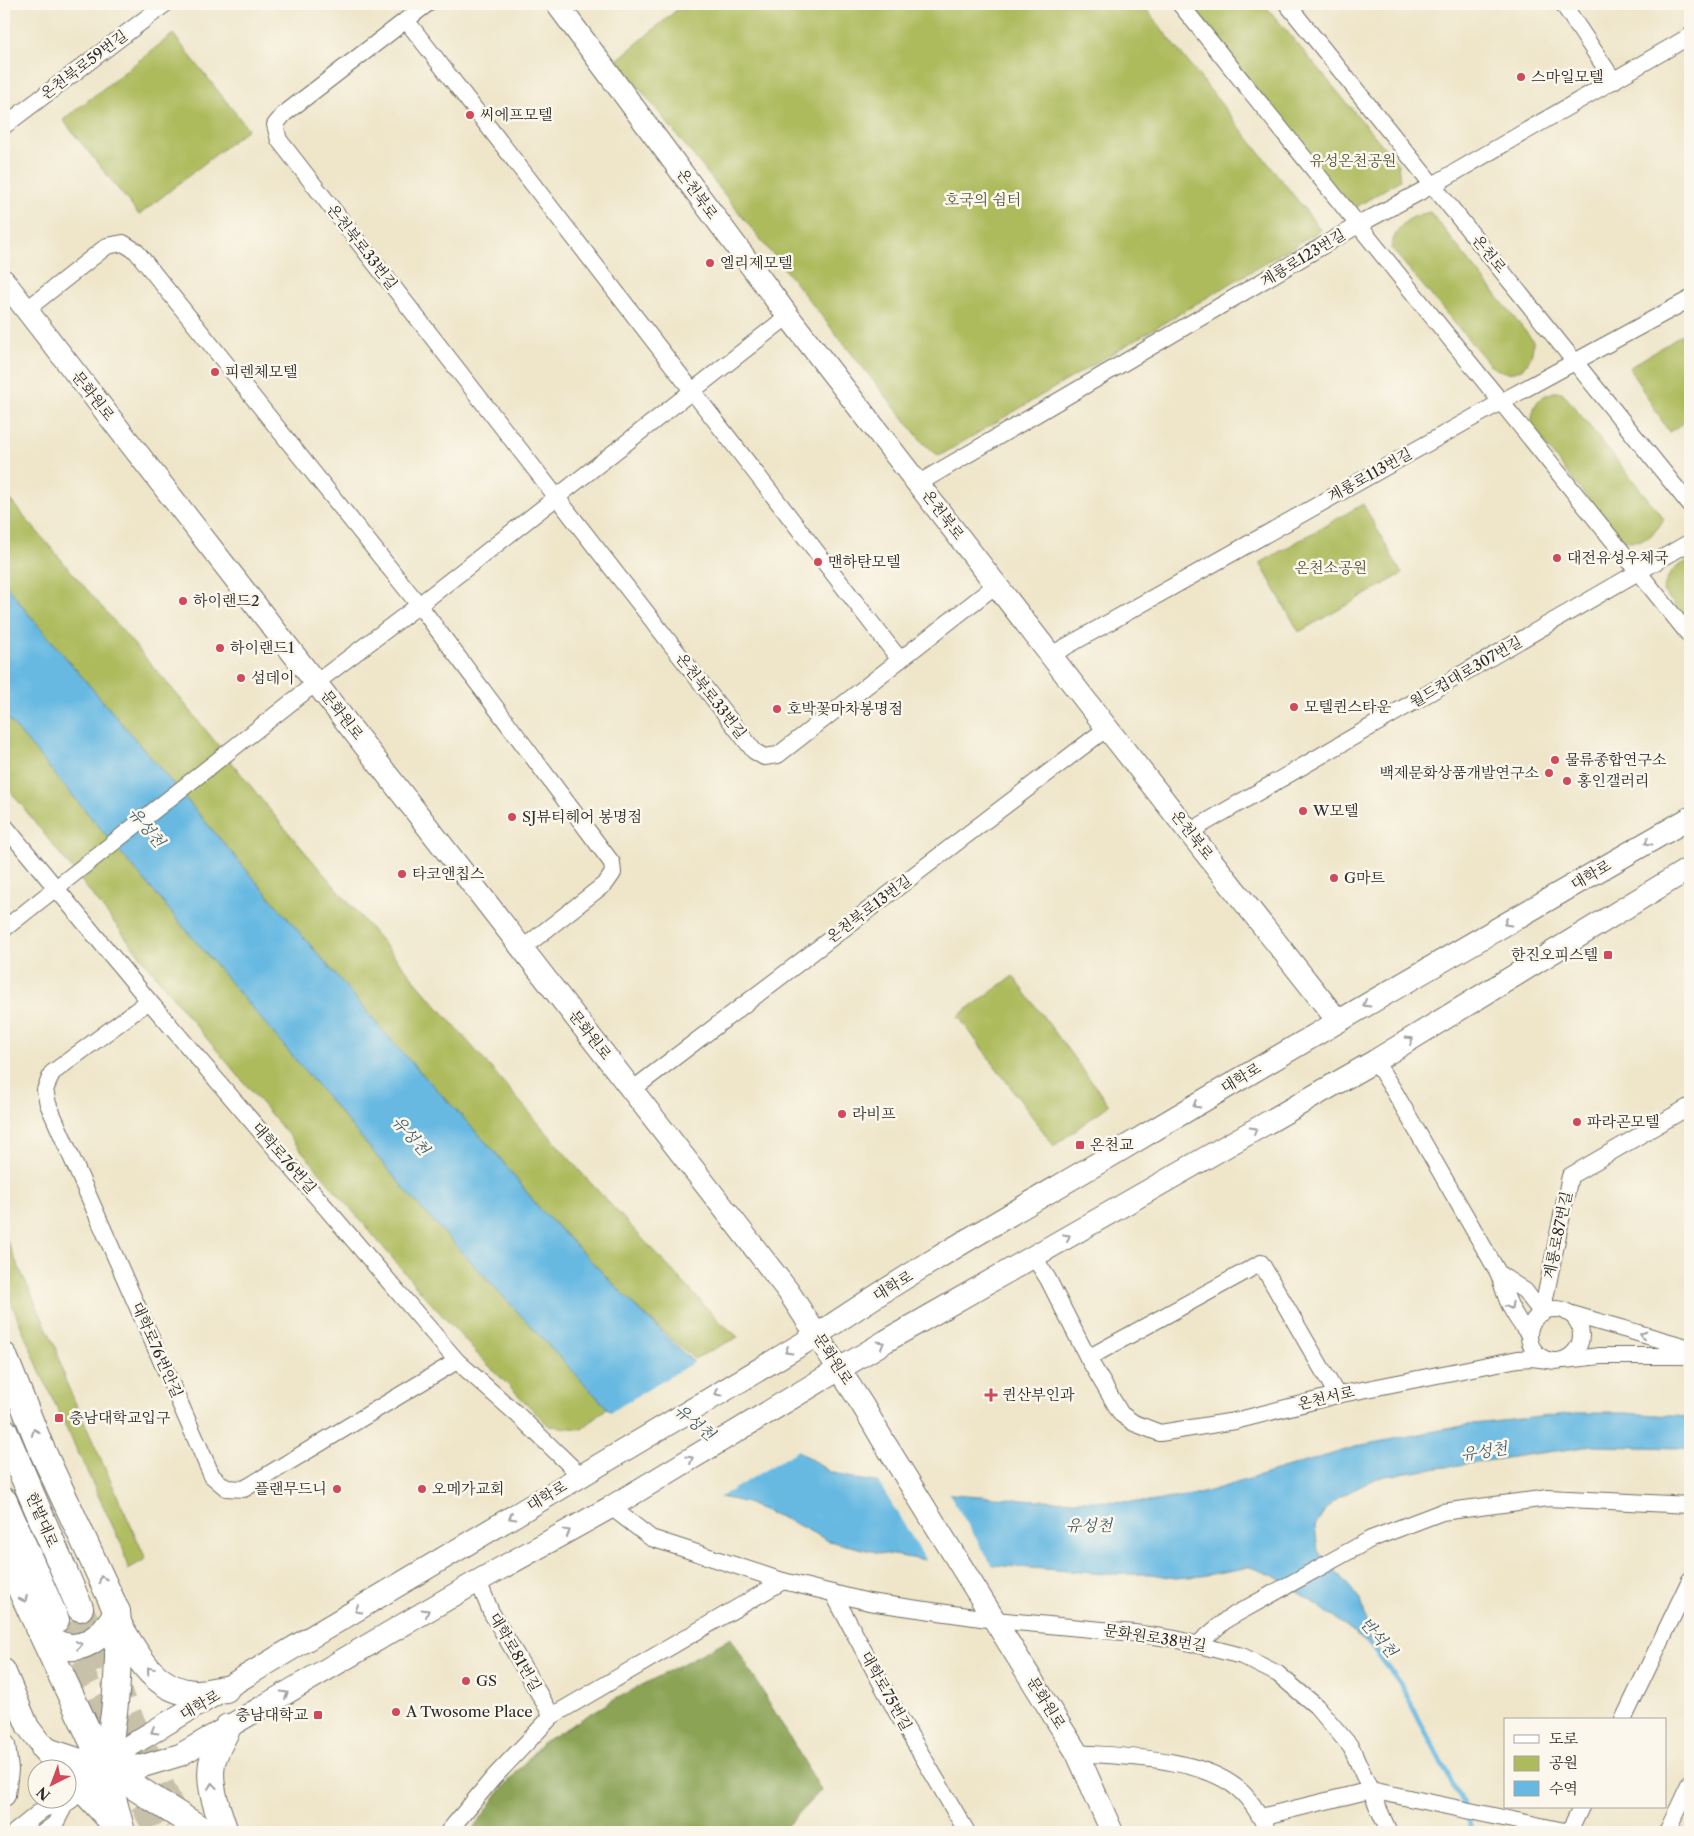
<svg xmlns="http://www.w3.org/2000/svg" width="1694" height="1836" font-family="'Libre Caslon Text','Noto Serif KR',serif">
	<style>
		.green { fill: #aebb5d; stroke: #6c7344 }
		.forest { fill: #8aa354; stroke: #5a6740 }
		.water { fill: #67b9e2; stroke: #497286 }
		.pier { fill: #efe6ca }
		.lines { fill: none; stroke-linecap: round; stroke-linejoin: round }
		.stream { stroke: #67b9e2; stroke-width: 5 }
		.primary-tunnel { stroke: #c8c1aa; stroke-width: 26; stroke-dasharray: 26 13; stroke-linecap: butt }
		.street-casing { stroke: #706c63; stroke-width: 18 }
		.secondary-casing { stroke: #706c63; stroke-width: 24 }
		.primary-casing { stroke: #706c63; stroke-width: 28 }
		.street { stroke: #fff; stroke-width: 16 }
		.secondary { stroke: #fff; stroke-width: 22 }
		.primary { stroke: #fff; stroke-width: 26 }
		.oneway { stroke: #a0a0a0 }
		.poi-dot { fill: #d1495b; stroke: #fbf7ec; stroke-width: 2 }
		.labels { text-anchor: middle; stroke-width: 5; stroke-linejoin: round; paint-order: stroke }
		.street-label { font-size: 15px; fill: #2b2b2b; stroke: #fbf7ec }
		.poi-label { font-size: 15px; fill: #2b2b2b; stroke: #fbf7ec; text-anchor: start }
		.park-label { font-size: 15px; fill: #52563a; stroke: #fbf7ec }
		.water-label { font-size: 16px; font-style: italic; fill: #405d6b; stroke: #fbf7ec }
	</style>
	<rect width="100%" height="100%" fill="#fbf7ec"/>
	<filter id="ink" filterUnits="userSpaceOnUse"><feTurbulence type="fractalNoise" baseFrequency=".02" numOctaves="2"/><feDisplacementMap in="SourceGraphic" scale="10" xChannelSelector="R" yChannelSelector="G"/><feConvolveMatrix kernelMatrix="1 2 1 2 8 2 1 2 1" color-interpolation-filters="sRGB"/></filter>
	<filter id="wash" filterUnits="userSpaceOnUse"><feTurbulence type="fractalNoise" baseFrequency=".0096" numOctaves="4" result="noise"/><feDisplacementMap in="SourceGraphic" scale="20" xChannelSelector="R" yChannelSelector="G"/><feGaussianBlur stdDeviation="1.12" result="paint"/><feColorMatrix in="noise" values="0 0 0 0 0 0 0 0 0 0 0 0 0 0 0 0 0 1.4 0 .05"/><feComposite in="paint" operator="in"/></filter>
	<g filter="url(#wash)">
		<rect width="100%" height="100%" fill="#efe6ca"/>
		<g class="green">
			<polygon points="684,4 1142,4 1321,230 939,456 924,444 617,60"/>
			<polygon points="1189,4 1264,4 1398,164 1400,180 1350,211"/>
			<polygon points="173,34 248,129 139,215 63,120"/>
			<path d="M1430,212l103,129c1,27 -19,40 -42,25l-100,-118c5,-23 16,-31 39,-36z"/>
			<polygon points="1690,329 1690,419 1669,432 1629,368"/>
			<path d="M1554,392h8l102,127c-13,20 -19,24 -44,21l-89,-113c2,-19 3,-29 23,-35z"/>
			<polygon points="4,493 180,698 282,825 432,1000 586,1178 719,1321 738,1337 694,1359 632,1303 540,1209 495,1152 398,1048 26,611 4,582"/>
			<polygon points="1363,504 1402,574 1299,632 1260,563"/>
			<path d="M1690,560v63l-27,-32c5,-18 10,-23 27,-31z"/>
			<polygon points="4,714 418,1205 607,1408 582,1429 549,1426 480,1357 421,1292 187,1015 4,783"/>
			<polygon points="1013,976 1109,1105 1054,1146 958,1016"/>
			<polygon points="4,1235 56,1348 65,1380 146,1559 128,1569 123,1548 42,1376 4,1286"/>
		</g>
		<polygon class="forest" points="731,1638 821,1790 781,1832 471,1832 500,1791 542,1743 610,1702"/>
		<polygon class="water" points="4,582 26,611 398,1048 495,1152 540,1209 632,1303 689,1358 795,1449 830,1472 856,1479 952,1494 1036,1500 1149,1502 1203,1493 1362,1445 1473,1424 1577,1413 1624,1413 1690,1417 1690,1450 1681,1448 1593,1446 1533,1454 1379,1477 1339,1497 1325,1510 1315,1526 1318,1551 1361,1600 1373,1648 1320,1607 1274,1576 1250,1567 1201,1576 1175,1578 1151,1574 1106,1574 918,1559 880,1553 829,1541 792,1522 744,1502 701,1493 607,1408 418,1205 4,714"/>
		<g class="pier">
			<polygon points="696,1361 800,1449 717,1499 700,1495 609,1413"/>
			<polygon points="877,1480 947,1490 993,1567 927,1562"/>
		</g>
		<g class="lines">
			<g class="stream">
				<polyline points="1369,1643 1399,1681 1464,1806"/>
				<polyline points="1468,1813 1471,1832"/>
			</g>
		</g>
	</g>
	<g filter="url(#ink)">
		<g class="lines">
			<g class="primary-tunnel">
				<polyline points="80,1608 178,1822"/>
				<polyline points="60,1627 157,1832"/>
			</g>
			<g class="street-casing">
				<g id="street">
					<polyline points="427,4 284,114 275,125 279,140 754,751 764,757 778,755 996,585"/>
					<polyline points="1180,4 1690,636"/>
					<polyline points="1287,4 1690,505"/>
					<polyline points="1563,4 1614,81"/>
					<polyline points="406,20 900,660"/>
					<polyline points="4,126 165,4"/>
					<polyline points="26,310 107,246 123,243 136,251 419,605 612,863 613,873 606,883 523,948"/>
					<polyline points="919,483 1358,225 1433,185 1690,36"/>
					<polyline points="1051,655 1501,402 1690,299"/>
					<polyline points="4,825 149,1001 457,1361 519,1416 580,1475"/>
					<polyline points="1189,832 1690,542"/>
					<polyline points="4,929 317,682 419,605 788,316"/>
					<polyline points="149,1001 52,1073 45,1090 48,1104 212,1476 226,1488 244,1489 457,1361"/>
					<path d="M1375,1061l19,30 105,183c7,25 13,41 30,60"/>
					<polyline points="632,1090 1107,728"/>
					<polyline points="1034,1257 1048,1279 1088,1358 1121,1414 1134,1423 1160,1433 1235,1421 1337,1395 1518,1359 1532,1358 1548,1360"/>
					<polyline points="1499,1274 1525,1291 1542,1313"/>
					<circle cx="1555" cy="1335" r="26"/>
					<polyline points="1542,1313 1570,1176 1690,1106"/>
					<polyline points="1568,1313 1690,1348"/>
					<polyline points="1088,1358 1261,1263 1337,1395"/>
					<polyline points="1564,1360 1600,1356 1690,1356"/>
					<polyline points="611,1507 651,1538 783,1581 869,1602 995,1620 1134,1633 1175,1639 1242,1656 1278,1674 1316,1706 1351,1747 1389,1832"/>
					<polyline points="478,1581 491,1612 552,1716"/>
					<polyline points="833,1593 897,1713 967,1832"/>
					<polyline points="1198,1644 1227,1619 1371,1539 1442,1512 1548,1498 1690,1505"/>
					<polyline points="1623,1720 1690,1580"/>
					<path d="M1077,1753c48,4 122,4 160,35 14,11 24,29 31,44"/>
					<polyline points="1261,1817 1371,1790 1569,1832"/>
					<polyline points="15,1832 42,1810 68,1799"/>
					<polyline points="44,1832 55,1824 68,1799"/>
					<polyline points="448,1832 493,1778 552,1716 783,1581"/>
					<polyline points="1569,1832 1581,1807"/>
					<polyline points="1667,1832 1690,1783"/>
				</g>
			</g>
			<g class="secondary-casing">
				<g id="secondary">
					<polyline points="557,4 788,316 1107,728 1338,1021"/>
					<polyline points="4,281 788,1291 863,1406 884,1442 1077,1753 1112,1832"/>
					<polyline points="4,1670 28,1727 44,1748 105,1768 143,1766 180,1755 478,1581 611,1507 886,1341 1375,1061 1690,868"/>
					<polyline points="4,1745 7,1770 4,1795"/>
					<path d="M68,1799l63,-54 33,-20 653,-390c98,-67 202,-125 305,-186 188,-112 378,-222 568,-331"/>
				</g>
			</g>
			<g class="primary-casing">
				<g id="primary">
					<path d="M4,1356l37,92 76,164c2,15 1,30 1,46 -1,40 -5,71 -13,110"/>
					<polyline points="4,1431 80,1608"/>
					<polyline points="4,1501 56,1620"/>
					<polyline points="4,1554 105,1768 122,1832"/>
					<path d="M119,1625c18,31 36,66 76,68 10,0 21,-3 31,-4"/>
					<path d="M38,1628c4,4 8,10 14,13 29,17 51,-5 65,-29"/>
					<polyline points="44,1748 63,1768"/>
					<polyline points="105,1768 205,1832"/>
					<polyline points="68,1773 119,1829"/>
					<path d="M225,1832c-7,-22 -17,-45 -13,-69 2,-11 11,-25 16,-36"/>
				</g>
			</g>
			<use href="#street" class="street"/>
			<use href="#secondary" class="secondary"/>
			<use href="#primary" class="primary"/>
		</g>
		<defs><path id="oneway-chevron" d="M-2-3.5L2.5 0L-2 3.5" fill="none" stroke-width="1.6" stroke-linecap="round" stroke-linejoin="round" transform="scale(1.25)"/></defs>
		<g class="oneway">
			<use href="#oneway-chevron" transform="translate(1648 842) rotate(150)"/>
			<use href="#oneway-chevron" transform="translate(1507 923) rotate(150)"/>
			<use href="#oneway-chevron" transform="translate(1366 1004) rotate(150)"/>
			<use href="#oneway-chevron" transform="translate(1410 1040) rotate(-32)"/>
			<use href="#oneway-chevron" transform="translate(1196 1105) rotate(149)"/>
			<use href="#oneway-chevron" transform="translate(1254 1130) rotate(-30)"/>
			<use href="#oneway-chevron" transform="translate(1067 1237) rotate(-30)"/>
			<use href="#oneway-chevron" transform="translate(1510 1306) rotate(61)"/>
			<use href="#oneway-chevron" transform="translate(1643 1335) rotate(-164)"/>
			<use href="#oneway-chevron" transform="translate(881 1344) rotate(-30)"/>
			<use href="#oneway-chevron" transform="translate(788 1351) rotate(150)"/>
			<use href="#oneway-chevron" transform="translate(718 1393) rotate(149)"/>
			<use href="#oneway-chevron" transform="translate(35 1432) rotate(-112)"/>
			<use href="#oneway-chevron" transform="translate(690 1459) rotate(-31)"/>
			<use href="#oneway-chevron" transform="translate(512 1517) rotate(149)"/>
			<use href="#oneway-chevron" transform="translate(567 1532) rotate(-29)"/>
			<use href="#oneway-chevron" transform="translate(102 1579) rotate(-115)"/>
			<use href="#oneway-chevron" transform="translate(24 1599) rotate(65)"/>
			<use href="#oneway-chevron" transform="translate(358 1610) rotate(149)"/>
			<use href="#oneway-chevron" transform="translate(426 1612) rotate(-30)"/>
			<use href="#oneway-chevron" transform="translate(79 1645) rotate(-10)"/>
			<use href="#oneway-chevron" transform="translate(150 1670) rotate(-130)"/>
			<use href="#oneway-chevron" transform="translate(285 1694) rotate(-30)"/>
			<use href="#oneway-chevron" transform="translate(154 1731) rotate(149)"/>
			<use href="#oneway-chevron" transform="translate(212 1786) rotate(-96)"/>
		</g>
	</g>
	<g class="poi-dot">
		<circle cx="1521" cy="77" r="5"/>
		<circle cx="470" cy="115" r="5"/>
		<circle cx="710" cy="263" r="5"/>
		<circle cx="215" cy="372" r="5"/>
		<circle cx="1557" cy="558" r="5"/>
		<circle cx="818" cy="562" r="5"/>
		<circle cx="183" cy="601" r="5"/>
		<circle cx="220" cy="648" r="5"/>
		<circle cx="241" cy="678" r="5"/>
		<circle cx="1294" cy="707" r="5"/>
		<circle cx="777" cy="709" r="5"/>
		<circle cx="1555" cy="760" r="5"/>
		<circle cx="1549" cy="773" r="5"/>
		<circle cx="1567" cy="781" r="5"/>
		<circle cx="1303" cy="811" r="5"/>
		<circle cx="512" cy="817" r="5"/>
		<circle cx="402" cy="874" r="5"/>
		<circle cx="1334" cy="878" r="5"/>
		<rect x="1603" y="950" width="10" height="10" rx="2.5"/>
		<circle cx="842" cy="1114" r="5"/>
		<circle cx="1577" cy="1122" r="5"/>
		<rect x="1075" y="1140" width="10" height="10" rx="2.5"/>
		<path d="M988.5 1387.5h5v5h5v5h-5v5h-5v-5h-5v-5h5z"/>
		<rect x="54" y="1413" width="10" height="10" rx="2.5"/>
		<circle cx="337" cy="1489" r="5"/>
		<circle cx="422" cy="1489" r="5"/>
		<circle cx="466" cy="1681" r="5"/>
		<circle cx="396" cy="1712" r="5"/>
		<rect x="313" y="1710" width="10" height="10" rx="2.5"/>
	</g>
	<g class="labels">
		<g class="street-label">
			<text transform="translate(84 65) rotate(-37)" y="5">온천북로59번길</text>
			<text transform="translate(697 194) rotate(54)" y="5">온천북로</text>
			<text transform="translate(362 247) rotate(52)" y="5">온천북로33번길</text>
			<text transform="translate(1489 254) rotate(51)" y="5">온천로</text>
			<text transform="translate(1303 258) rotate(-31)" y="5">계룡로123번길</text>
			<text transform="translate(93 396) rotate(52)" y="5">문화원로</text>
			<text transform="translate(1370 475) rotate(-29)" y="5">계룡로113번길</text>
			<text transform="translate(943 515) rotate(53)" y="5">온천북로</text>
			<text transform="translate(1466 672) rotate(-30)" y="5">월드컵대로307번길</text>
			<text transform="translate(711 696) rotate(52)" y="5">온천북로33번길</text>
			<text transform="translate(342 715) rotate(52)" y="5">문화원로</text>
			<text transform="translate(1192 835) rotate(52)" y="5">온천북로</text>
			<text transform="translate(1591 875) rotate(-30)" y="5">대학로</text>
			<text transform="translate(869 909) rotate(-37)" y="5">온천북로13번길</text>
			<text transform="translate(590 1035) rotate(52)" y="5">문화원로</text>
			<text transform="translate(1241 1078) rotate(-31)" y="5">대학로</text>
			<text transform="translate(284 1158) rotate(49)" y="5">대학로76번길</text>
			<text transform="translate(1558 1235) rotate(-78)" y="5">계룡로87번길</text>
			<text transform="translate(893 1286) rotate(-31)" y="5">대학로</text>
			<text transform="translate(157 1350) rotate(66)" y="5">대학로76번안길</text>
			<text transform="translate(833 1359) rotate(57)" y="5">문화원로</text>
			<text transform="translate(1326 1398) rotate(-13)" y="5">온천서로</text>
			<text transform="translate(547 1496) rotate(-31)" y="5">대학로</text>
			<text transform="translate(42 1520) rotate(67)" y="5">한밭대로</text>
			<text transform="translate(1155 1638) rotate(9)" y="5">문화원로38번길</text>
			<text transform="translate(515 1652) rotate(60)" y="5">대학로81번길</text>
			<text transform="translate(886 1691) rotate(61)" y="5">대학로75번길</text>
			<text transform="translate(1046 1703) rotate(58)" y="5">문화원로</text>
			<text transform="translate(200 1705) rotate(-30)" y="5">대학로</text>
		</g>
		<g class="poi-label">
			<text x="1531" y="82">스마일모텔</text>
			<text x="480" y="120">씨에프모텔</text>
			<text x="720" y="268">엘리제모텔</text>
			<text x="225" y="377">피렌체모텔</text>
			<text x="1567" y="563">대전유성우체국</text>
			<text x="828" y="567">맨하탄모텔</text>
			<text x="193" y="606">하이랜드2</text>
			<text x="230" y="653">하이랜드1</text>
			<text x="251" y="683">섬데이</text>
			<text x="1304" y="712">모텔퀸스타운</text>
			<text x="787" y="714">호박꽃마차봉명점</text>
			<text x="1565" y="765">물류종합연구소</text>
			<text x="1539" y="778" text-anchor="end">백제문화상품개발연구소</text>
			<text x="1577" y="786">홍인갤러리</text>
			<text x="1313" y="816">W모텔</text>
			<text x="522" y="822">SJ뷰티헤어 봉명점</text>
			<text x="412" y="879">타코앤칩스</text>
			<text x="1344" y="883">G마트</text>
			<text x="1598" y="960" text-anchor="end">한진오피스텔</text>
			<text x="852" y="1119">라비프</text>
			<text x="1587" y="1127">파라곤모텔</text>
			<text x="1090" y="1150">온천교</text>
			<text x="1002" y="1400">퀸산부인과</text>
			<text x="69" y="1423">충남대학교입구</text>
			<text x="327" y="1494" text-anchor="end">플랜무드니</text>
			<text x="432" y="1494">오메가교회</text>
			<text x="476" y="1686">GS</text>
			<text x="406" y="1717">A Twosome Place</text>
			<text x="308" y="1720" text-anchor="end">충남대학교</text>
		</g>
		<g class="park-label">
			<text x="1353" y="166">유성온천공원</text>
			<text x="983" y="205">호국의 쉼터</text>
			<text x="1331" y="573">온천소공원</text>
		</g>
		<g class="water-label">
			<text transform="translate(147 827) rotate(50)" y="6">유성천</text>
			<text transform="translate(411 1135) rotate(48)" y="6">유성천</text>
			<text transform="translate(695 1422) rotate(39)" y="6">유성천</text>
			<text transform="translate(1484 1451) rotate(-8)" y="6">유성천</text>
			<text x="1089" y="1531">유성천</text>
			<text transform="translate(1379 1637) rotate(49)" y="6">반석천</text>
		</g>
	</g>
	<rect width="1694" height="1836" fill="none" stroke="#fbf7ec" stroke-width="20"/>
	<rect x="1504" y="1718" width="162" height="90" fill="#fbf7ec" stroke="#a8a59f"/>
	<rect x="1514" y="1735" width="25" height="8" fill="#ffffff" stroke="#a8a59f"/>
	<text x="1549" y="1744" font-size="15" fill="#2b2b2b">도로</text>
	<rect x="1514" y="1756" width="25" height="15" fill="#aebb5d" stroke="#a8a59f"/>
	<text x="1549" y="1768" font-size="15" fill="#2b2b2b">공원</text>
	<rect x="1514" y="1781" width="25" height="15" fill="#67b9e2" stroke="#a8a59f"/>
	<text x="1549" y="1794" font-size="15" fill="#2b2b2b">수역</text>
	<g transform="translate(52 1784) rotate(222)"><circle r="24" fill="#fbf7ec" stroke="#a8a59f"/>
	<path d="M0-4L9 19L0 12L-9 19Z" fill="#d1495b"/>
	<text y="-8" font-size="14" font-weight="bold" text-anchor="middle" fill="#2b2b2b">N</text>
	</g>
</svg>
